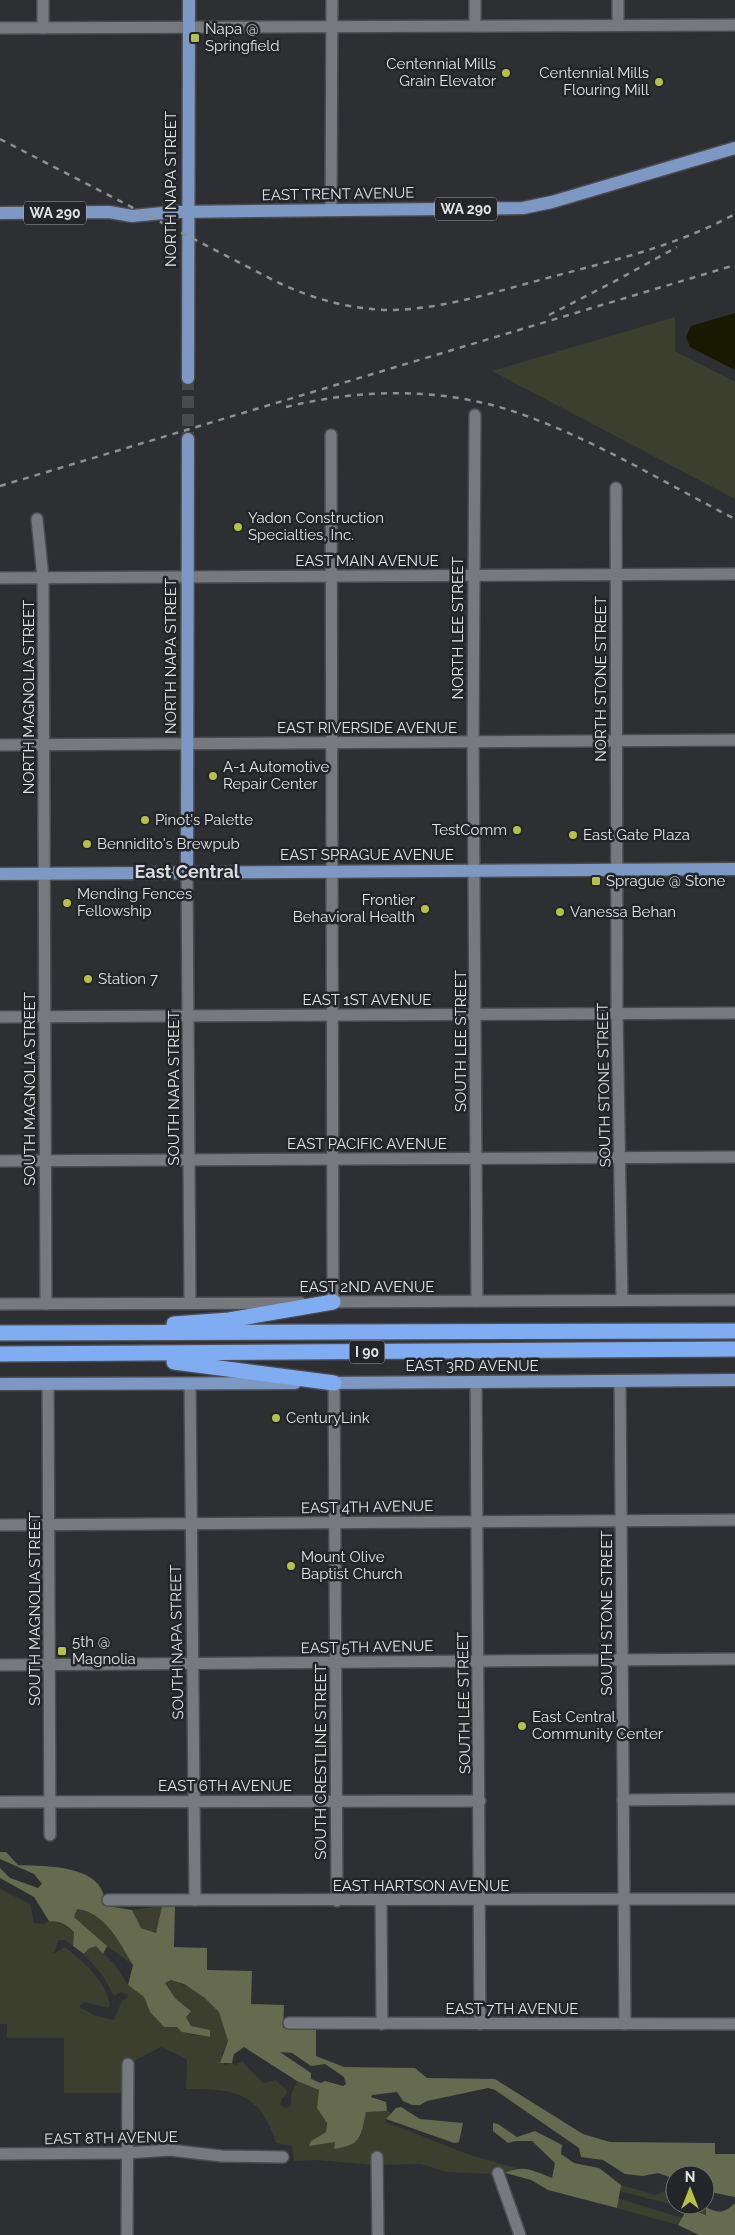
<svg xmlns="http://www.w3.org/2000/svg" width="735" height="2235" font-family="Raleway,sans-serif">
	<style>
		.green { fill: #3c3f2d }
		.forest { fill: #666a4e; fill-rule: evenodd }
		.water { fill: #171901 }
		.lines { fill: none; stroke-linecap: round; stroke-linejoin: round }
		.major-tunnel { stroke: #484a4e; stroke-width: 12; stroke-dasharray: 12 6; stroke-linecap: butt }
		.minor-casing { stroke: #4a4c50; stroke-width: 14 }
		.major-casing { stroke: #4a4c50; stroke-width: 15 }
		.highway-casing { stroke: #4a4c50; stroke-width: 18 }
		.minor { stroke: #76797e; stroke-width: 11 }
		.major { stroke: #7c98c3; stroke-width: 12 }
		.highway { stroke: #80adf1; stroke-width: 15 }
		.rail { stroke: #8e9093; stroke-width: 2.5; stroke-dasharray: 6 6; stroke-linecap: butt }
		.poi-dot { fill: #b6c148; stroke: #232529; stroke-width: 2 }
		.labels { text-anchor: middle; stroke-width: 5; stroke-linejoin: round; paint-order: stroke }
		.shield { fill: #232529; stroke: #a8aaad; stroke-width: 1 }
		.shield-label { font-size: 14px; font-weight: bold; fill: #e1e3e5 }
		.poi-label { font-size: 15px; fill: #e1e3e5; stroke: #232529; text-anchor: start }
		.street-label { font-size: 15px; fill: #e1e3e5; stroke: #232529 }
		.quarter-label { font-size: 18px; font-weight: bold; fill: #d8dbe0; stroke: #232529 }
	</style>
	<rect width="100%" height="100%" fill="#2d2f33"/>
	<g class="green">
		<polygon points="675,317 675,351 735,382 735,499 492,371"/>
		<path d="M0,1889l30,15 4,19 11,1 4,-3h10l15,11 -1,14 -8,-6h-6l-6,14 12,-7c19,16 40,32 45,58l-2,3 -24,-6 -5,5 17,9 18,4 8,-19 6,-4 -1,-3 -6,-2 -7,4 -11,-20 -19,-22 4,-5 8,-3 20,20 12,19 16,12 6,15 14,15h13c8,8 22,10 33,9l-1,-6 -18,-4 -5,-9 5,-7 -16,-12 -10,-15 6,-3c16,5 42,18 49,34 3,8 5,18 8,27l-6,13 2,11 8,-2 3,2 7,-4 21,22 12,-3 11,9 1,5 -5,4 -2,7 6,3 5,-2v-11l6,-14 23,9 -3,18 10,15 -1,9 -15,9 24,1 -1,7 26,-11 6,-26 21,-1 5,2 -6,6v3l84,33 46,13 -11,5 -13,1 -45,-2 -27,-8 -46,1 -57,-5 -23,1 -2,-15 -16,-3c-16,-51 -41,-54 -90,-54l1,-30 -26,-12 -27,14h-13v23l4,9h-61v-55h-57v-14h-7z"/>
		<polygon points="162,1906 157,1933 141,1928 132,1910"/>
		<path d="M77,1909c29,4 42,33 56,56l-26,-19 -33,-29z"/>
		<polygon points="621,2185 655,2195 675,2187 675,2205 619,2191"/>
		<polygon points="617,2198 682,2218 678,2225 617,2208"/>
		<polygon points="705,2201 706,2216 687,2209 685,2205 705,2205"/>
	</g>
	<g class="forest">
		<path d="M0,1852h6l12,13c23,1 64,0 80,19 5,6 7,15 9,22l25,4 9,18 15,5 6,-27h13l-1,41 33,1v22l45,1 -1,33 33,1 -1,23 33,1v27l28,11 71,1 12,10 68,1 88,55 27,8 105,1v11h20v43l-30,-6v-16h-30v4l-17,-6 -15,3 -18,-2 -22,-14 -22,-3 -2,-9 -84,-58 -7,-2 -61,13 -7,4h-8l-9,-4 -6,-9 -25,3 -1,2 15,5 1,9 -21,1c-5,25 -5,33 -32,37l1,-7 -26,4 2,-5 15,-9 1,-9 -10,-15 2,-18 -22,-9 -53,-34 -10,7 -2,9h-12l8,-22 -9,-29 -14,-14 -21,-14 -13,-4 -6,3 10,15 16,13 -5,6 5,9 19,4v7l-28,-5 -5,-5h-13l-14,-15 -6,-15 -16,-12 5,-20c-14,-23 -27,-52 -56,-56l-3,8 33,29 -4,8 -7,-8 -8,3 -4,5 -11,-8 1,-14c-8,-8 -14,-11 -25,-11l-15,-24 -34,-19v-10l10,10 28,10 4,-4 -8,-10 -34,-15zM280,2052l12,1 19,13 14,-2 19,13 2,7 -3,2 -18,-5 -4,2 -10,-4v-6z"/>
		<polygon points="401,2107 420,2119 463,2123 459,2142 454,2143 386,2119 396,2108"/>
		<path d="M493,2123l5,1 19,13 18,-6 27,14 -1,9 13,9 25,5 22,17 -4,23 -69,-18 -17,-10 -26,-7c18,-9 29,-2 47,5l3,-15 -23,-22h-16l-8,2 -15,-12z"/>
		<path d="M735,2203v32h-36l-21,-10 9,-16 19,6v-8c12,7 19,6 29,-4z"/>
	</g>
	<polygon class="water" points="735,313 735,370 690,347 686,337 691,326"/>
	<g class="lines">
		<polyline class="major-tunnel" points="188,378 188,439"/>
		<g class="minor-casing">
			<g id="minor">
				<polyline points="475,25 475,0"/>
				<polyline points="618,25 618,0"/>
				<polyline points="0,28 735,25"/>
				<polyline points="43,28 43,0"/>
				<polyline points="331,210 332,0"/>
				<polyline points="475,415 473,742 477,1301"/>
				<polyline points="331,435 333,1302"/>
				<polyline points="616,488 617,1013 622,1300"/>
				<polyline points="37,519 43,578 46,1304"/>
				<polyline points="0,578 735,574"/>
				<polyline points="0,745 735,740"/>
				<polyline points="187,873 190,1303"/>
				<polyline points="0,1017 735,1013"/>
				<polyline points="0,1161 735,1157"/>
				<polyline points="327,1302 735,1300"/>
				<polyline points="0,1304 301,1303"/>
				<polyline points="620,1381 625,2024"/>
				<polyline points="476,1382 480,2024"/>
				<polyline points="334,1383 337,1901"/>
				<polyline points="48,1384 50,1835"/>
				<polyline points="190,1384 195,1900"/>
				<polyline points="0,1525 735,1520"/>
				<polyline points="0,1665 735,1659"/>
				<polyline points="623,1800 735,1799"/>
				<polyline points="0,1802 480,1801"/>
				<polyline points="108,1900 735,1899"/>
				<polyline points="381,1901 382,2024"/>
				<polyline points="289,2023 735,2024"/>
				<polyline points="0,2154 127,2153 169,2150 222,2156 283,2157"/>
				<polyline points="377,2157 378,2235"/>
				<polyline points="498,2173 520,2235"/>
				<polyline points="127,2235 128,2064"/>
			</g>
		</g>
		<g class="major-casing">
			<g id="major">
				<polyline points="0,213 109,212 132,216 173,212 523,208 552,202 735,148"/>
				<polyline points="188,378 189,0"/>
				<polyline points="187,873 188,439"/>
				<polyline points="0,874 735,869"/>
				<polyline points="325,1383 735,1380"/>
				<polyline points="0,1384 295,1383"/>
			</g>
		</g>
		<g class="highway-casing">
			<g id="highway">
				<polyline points="174,1324 229,1320 333,1302"/>
				<polyline points="0,1333 735,1331"/>
				<polyline points="0,1354 735,1349"/>
				<polyline points="174,1362 334,1383"/>
			</g>
		</g>
		<use href="#minor" class="minor"/>
		<use href="#major" class="major"/>
		<use href="#highway" class="highway"/>
		<g class="rail">
			<path d="M0,139l279,144c35,16 70,26 109,27 51,0 103,-17 152,-30 66,-18 132,-32 193,-65"/>
			<polyline points="549,315 619,279 677,247"/>
			<path d="M286,407c78,-19 159,-20 235,7 74,26 144,69 214,105"/>
			<polyline points="0,486 735,265"/>
		</g>
	</g>
	<g class="poi-dot">
		<rect x="190" y="33" width="10" height="10" rx="2.5"/>
		<circle cx="506" cy="73" r="5"/>
		<circle cx="659" cy="82" r="5"/>
		<circle cx="238" cy="527" r="5"/>
		<circle cx="213" cy="776" r="5"/>
		<circle cx="145" cy="820" r="5"/>
		<circle cx="517" cy="830" r="5"/>
		<circle cx="573" cy="835" r="5"/>
		<circle cx="87" cy="844" r="5"/>
		<rect x="591" y="876" width="10" height="10" rx="2.5"/>
		<circle cx="67" cy="903" r="5"/>
		<circle cx="425" cy="909" r="5"/>
		<circle cx="560" cy="912" r="5"/>
		<circle cx="88" cy="979" r="5"/>
		<circle cx="276" cy="1418" r="5"/>
		<circle cx="291" cy="1566" r="5"/>
		<rect x="57" y="1646" width="10" height="10" rx="2.5"/>
		<circle cx="522" cy="1726" r="5"/>
	</g>
	<g class="labels">
		<g class="shield">
			<rect x="435" y="197.5" width="62" height="23" rx="4"/>
			<rect x="24" y="201.5" width="62" height="23" rx="4"/>
			<rect x="349.5" y="1340.5" width="35" height="23" rx="4"/>
		</g>
		<g class="shield-label">
			<text x="466" y="214">WA 290</text>
			<text x="55" y="218">WA 290</text>
			<text x="367" y="1357">I 90</text>
		</g>
		<g class="poi-label">
			<text x="205" y="34">Napa @<tspan x="205" dy="17">Springfield</tspan></text>
			<text x="496" y="69" text-anchor="end">Centennial Mills<tspan x="496" dy="17">Grain Elevator</tspan></text>
			<text x="649" y="78" text-anchor="end">Centennial Mills<tspan x="649" dy="17">Flouring Mill</tspan></text>
			<text x="248" y="523">Yadon Construction<tspan x="248" dy="17">Specialties, Inc.</tspan></text>
			<text x="223" y="772">A-1 Automotive<tspan x="223" dy="17">Repair Center</tspan></text>
			<text x="155" y="825">Pinot's Palette</text>
			<text x="507" y="835" text-anchor="end">TestComm</text>
			<text x="583" y="840">East Gate Plaza</text>
			<text x="97" y="849">Bennidito's Brewpub</text>
			<text x="606" y="886">Sprague @ Stone</text>
			<text x="77" y="899">Mending Fences<tspan x="77" dy="17">Fellowship</tspan></text>
			<text x="415" y="905" text-anchor="end">Frontier<tspan x="415" dy="17">Behavioral Health</tspan></text>
			<text x="570" y="917">Vanessa Behan</text>
			<text x="98" y="984">Station 7</text>
			<text x="286" y="1423">CenturyLink</text>
			<text x="301" y="1562">Mount Olive<tspan x="301" dy="17">Baptist Church</tspan></text>
			<text x="72" y="1647">5th @<tspan x="72" dy="17">Magnolia</tspan></text>
			<text x="532" y="1722">East Central<tspan x="532" dy="17">Community Center</tspan></text>
		</g>
		<g class="street-label">
			<text transform="translate(171 189) rotate(-90)" y="5">NORTH NAPA STREET</text>
			<text transform="translate(338 194) rotate(-1)" y="5">EAST TRENT AVENUE</text>
			<text x="367" y="566">EAST MAIN AVENUE</text>
			<text transform="translate(458 628) rotate(-90)" y="5">NORTH LEE STREET</text>
			<text transform="translate(171 656) rotate(-90)" y="5">NORTH NAPA STREET</text>
			<text transform="translate(601 679) rotate(-90)" y="5">NORTH STONE STREET</text>
			<text transform="translate(29 697) rotate(-90)" y="5">NORTH MAGNOLIA STREET</text>
			<text x="367" y="733">EAST RIVERSIDE AVENUE</text>
			<text x="367" y="860">EAST SPRAGUE AVENUE</text>
			<text x="367" y="1005">EAST 1ST AVENUE</text>
			<text transform="translate(461 1041) rotate(-90)" y="5">SOUTH LEE STREET</text>
			<text transform="translate(604 1085) rotate(-91)" y="5">SOUTH STONE STREET</text>
			<text transform="translate(174 1088) rotate(-90)" y="5">SOUTH NAPA STREET</text>
			<text transform="translate(30 1089) rotate(-90)" y="5">SOUTH MAGNOLIA STREET</text>
			<text x="367" y="1149">EAST PACIFIC AVENUE</text>
			<text x="367" y="1292">EAST 2ND AVENUE</text>
			<text x="472" y="1371">EAST 3RD AVENUE</text>
			<text transform="translate(367 1507) rotate(-1)" y="5">EAST 4TH AVENUE</text>
			<text transform="translate(35 1609) rotate(-90)" y="5">SOUTH MAGNOLIA STREET</text>
			<text transform="translate(607 1613) rotate(-90)" y="5">SOUTH STONE STREET</text>
			<text transform="translate(177 1642) rotate(-91)" y="5">SOUTH NAPA STREET</text>
			<text transform="translate(367 1647) rotate(-1)" y="5">EAST 5TH AVENUE</text>
			<text transform="translate(464 1703) rotate(-91)" y="5">SOUTH LEE STREET</text>
			<text transform="translate(321 1762) rotate(-90)" y="5">SOUTH CRESTLINE STREET</text>
			<text x="225" y="1791">EAST 6TH AVENUE</text>
			<text x="421" y="1891">EAST HARTSON AVENUE</text>
			<text x="512" y="2014">EAST 7TH AVENUE</text>
			<text transform="translate(111 2138) rotate(-1)" y="5">EAST 8TH AVENUE</text>
		</g>
		<g class="quarter-label">
			<text x="187" y="878">East Central</text>
		</g>
	</g>
	<g transform="translate(690 2190)"><circle r="24" fill="#232529" stroke="#6f7174"/>
	<path d="M0-4L9 19L0 12L-9 19Z" fill="#b6c148"/>
	<text y="-8" font-size="14" font-weight="bold" text-anchor="middle" fill="#e1e3e5">N</text>
	</g>
</svg>
